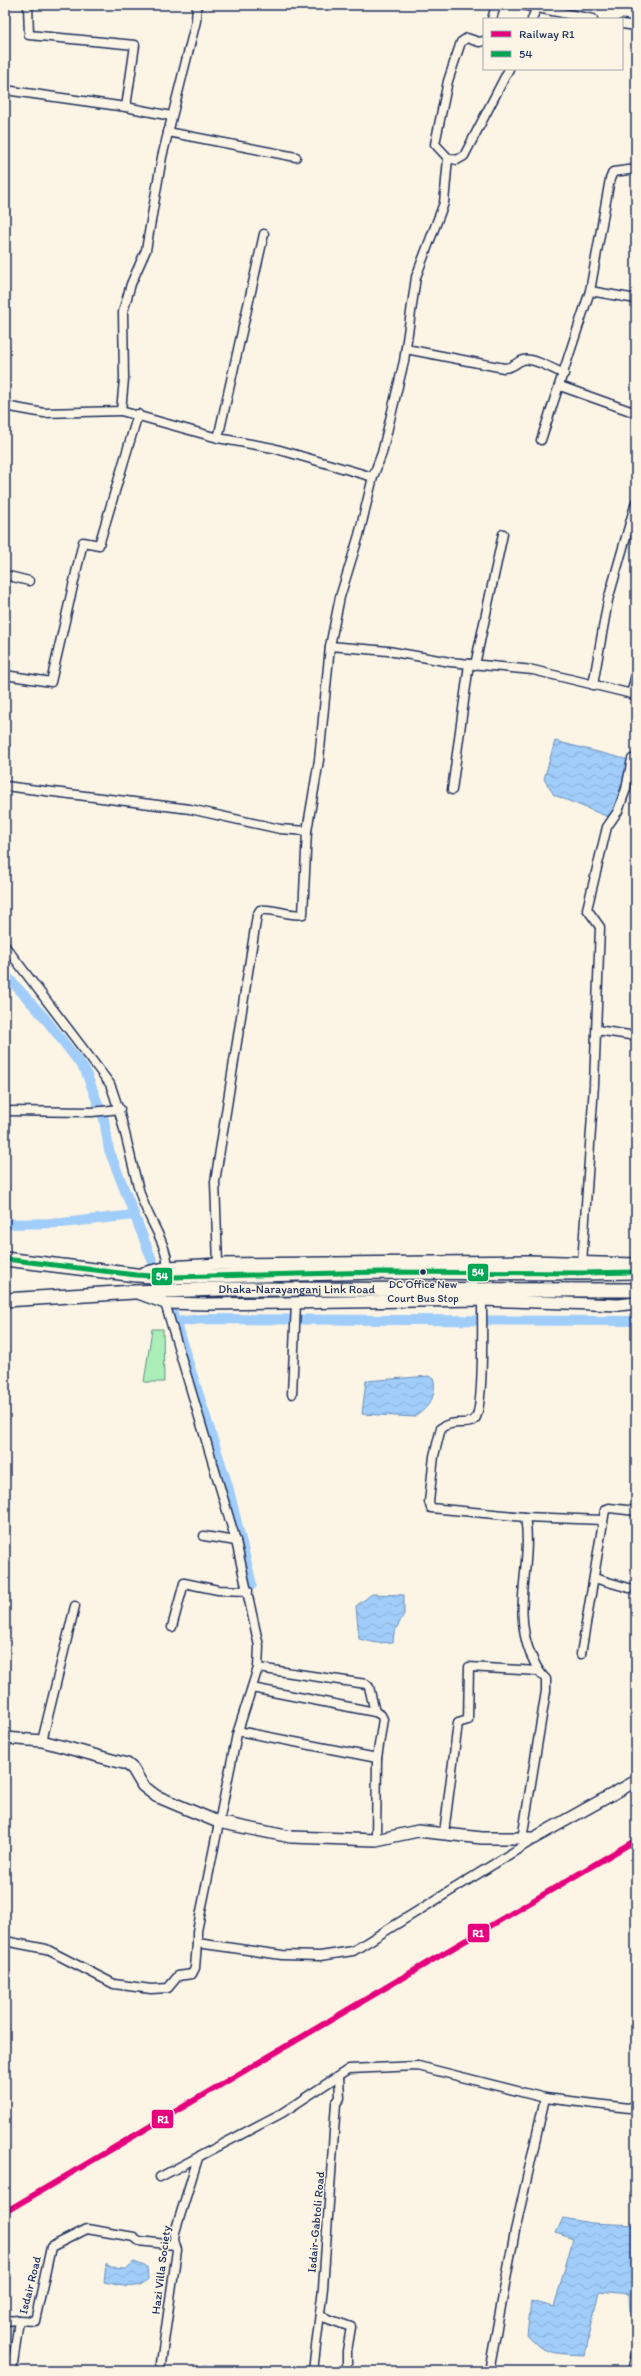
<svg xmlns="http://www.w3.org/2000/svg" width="641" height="2376" font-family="Itim,sans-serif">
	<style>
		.green { fill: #abeeb8; stroke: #638e8b }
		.water { fill: url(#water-waves); stroke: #6b8ebc }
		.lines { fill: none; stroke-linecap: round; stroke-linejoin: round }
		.canal { stroke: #a0cdfa; stroke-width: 10 }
		.street-casing { stroke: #1b2f5e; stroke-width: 11 }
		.secondary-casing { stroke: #1b2f5e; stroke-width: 14 }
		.primary-casing { stroke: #1b2f5e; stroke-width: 16 }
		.street { stroke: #fcf5e5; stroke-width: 8 }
		.secondary { stroke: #fcf5e5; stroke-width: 11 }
		.primary { stroke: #fcf5e5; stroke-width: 13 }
		.bus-1-casing { stroke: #fcf5e5; stroke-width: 8 }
		.bus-1 { stroke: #00a651; stroke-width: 5 }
		.rail-1-casing { stroke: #fcf5e5; stroke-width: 9 }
		.rail-1 { stroke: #e5007d; stroke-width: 6 }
		.bus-dot { fill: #1b2f5e; stroke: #fcf5e5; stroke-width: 1.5 }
		.labels { text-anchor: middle; stroke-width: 3; stroke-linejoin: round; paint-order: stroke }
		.bus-label { font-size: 11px; fill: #1b2f5e; stroke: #fcf5e5 }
		.street-label { font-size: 12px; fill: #1b2f5e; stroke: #fcf5e5 }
		.line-badge { stroke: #fcf5e5; stroke-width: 1.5 }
		.badge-label { font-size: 11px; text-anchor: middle; font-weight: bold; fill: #fff }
	</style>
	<defs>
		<pattern id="water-waves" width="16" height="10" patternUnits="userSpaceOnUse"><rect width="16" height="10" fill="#a0cdfa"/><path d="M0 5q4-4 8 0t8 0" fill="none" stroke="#89b0d9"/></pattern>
	</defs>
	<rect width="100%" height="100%" fill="#fcf5e5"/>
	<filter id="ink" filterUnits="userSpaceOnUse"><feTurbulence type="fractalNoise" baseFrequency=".025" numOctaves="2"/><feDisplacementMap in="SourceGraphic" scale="8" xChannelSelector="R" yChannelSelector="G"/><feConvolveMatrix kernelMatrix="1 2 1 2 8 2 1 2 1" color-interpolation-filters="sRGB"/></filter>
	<g filter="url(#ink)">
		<polygon class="green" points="152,1329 163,1329 164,1382 144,1382"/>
		<g class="water">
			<polygon points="555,741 629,760 611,818 554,795 544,779"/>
			<path d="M429,1376l5,4c2,19 -5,26 -19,37l-53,-3 4,-33z"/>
			<polygon points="372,1594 404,1595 404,1614 394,1633 393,1642 377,1643 359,1639 356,1606"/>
			<path d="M563,2218l28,5 45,2v87l-6,-1 -1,-17 -30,-3 -14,64c-24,-1 -42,0 -58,-20l4,-34 23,6 19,-68 -17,-6z"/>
			<path d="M134,2262l13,5 1,12c-11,13 -28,6 -44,3l2,-18 5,3 16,1z"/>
			<polygon points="204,2365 243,2371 194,2371 195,2368"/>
		</g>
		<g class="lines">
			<g class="canal">
				<polyline points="5,974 44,1017 85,1070 104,1119 109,1150 154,1265"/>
				<polyline points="5,1224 62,1223 134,1215"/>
				<polyline points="171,1308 228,1486 252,1585"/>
				<polyline points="176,1322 202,1319 636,1321"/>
			</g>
			<g class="street-casing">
				<g id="street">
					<polyline points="28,5 29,35 135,45 126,107"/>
					<polyline points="197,5 196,21 162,157 146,250 131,284 123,312 124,379 121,411 218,438 273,448 373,477"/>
					<polyline points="522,5 593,19"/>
					<polyline points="492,19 496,5"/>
					<polyline points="532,19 536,9"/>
					<polyline points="622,24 636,26"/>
					<polyline points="484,41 479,42 467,38 461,42 448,81 435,144 448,158 457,160 464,156 509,69"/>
					<polyline points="5,90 126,107 171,116"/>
					<polyline points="168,132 296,157"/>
					<polyline points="590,291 636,299"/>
					<path d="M406,349l98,19c12,-1 11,-6 19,-8 9,-3 32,10 41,14"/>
					<polyline points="560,386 636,413"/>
					<polyline points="5,406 44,413 121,411"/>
					<polyline points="218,438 264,234"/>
					<polyline points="541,440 590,291 610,179 613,172 636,169"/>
					<polyline points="5,575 29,581"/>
					<polyline points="330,646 388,651 450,662 533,670 636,695"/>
					<polyline points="475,665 503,534"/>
					<polyline points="5,675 51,682 83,542 99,545 138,414"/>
					<polyline points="593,685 608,600 636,502"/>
					<polyline points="631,694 636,675"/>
					<polyline points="5,786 190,809 280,829 307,831"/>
					<polyline points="452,790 469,664"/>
					<path d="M5,946l105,138c14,35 19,72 30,109 7,25 26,47 28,74"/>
					<polyline points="597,1030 636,1036"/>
					<polyline points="5,1111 92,1112 120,1109"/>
					<path d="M218,1264l-3,-82 42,-267 3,-5c15,-2 29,7 43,4l4,-83 12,-71 11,-114 10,-49 19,-62 14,-58 9,-24 22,-92 12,-84 28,-74 4,-45"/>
					<polyline points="582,1264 594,1085 600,927 587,909 607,827 618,811 626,789 632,759"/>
					<path d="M482,1300c0,19 2,108 -7,119 -7,8 -22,0 -34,9l-7,28 -5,46 2,6 94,9 78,3"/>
					<polyline points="165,1303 236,1541 259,1646 258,1668 237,1734 197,1931 197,1943 282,1955 320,1956 353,1951 536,1838"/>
					<polyline points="292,1394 296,1303"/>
					<polyline points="204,1536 236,1541"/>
					<polyline points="594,1578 629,1588"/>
					<polyline points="172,1627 184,1583 218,1590 248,1591"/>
					<polyline points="581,1654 605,1510 609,1508 636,1511"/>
					<polyline points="258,1668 366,1684 369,1687 375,1712"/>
					<polyline points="252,1688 375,1712 381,1715 383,1719 377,1758 376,1840"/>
					<polyline points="238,1731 377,1758"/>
					<polyline points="42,1741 75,1606"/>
					<polyline points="444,1833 458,1723 468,1720 469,1667 538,1671"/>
					<path d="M522,1839l24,-148v-12c-9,-8 -11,-16 -16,-26 -18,-46 3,-89 -5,-136"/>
					<polyline points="5,1941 46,1949 114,1984 151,1989 168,1988 178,1976 192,1974 195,1968 197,1943"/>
					<polyline points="160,2177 282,2113 349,2069 418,2066 545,2098"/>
					<polyline points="320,2316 351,2327 347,2351 347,2371"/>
					<polyline points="5,2321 19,2320"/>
					<polyline points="161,2363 177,2250 174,2240 175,2232 198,2158"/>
					<polyline points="12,2371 19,2320 35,2321 51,2247 87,2229 134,2237 139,2241 175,2245"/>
					<polyline points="313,2371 323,2288 336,2103 340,2098 339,2076"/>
					<polyline points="489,2371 515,2231 545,2098 629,2108 636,2105"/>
					<polyline points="632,2371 636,2354"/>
				</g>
			</g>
			<g class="secondary-casing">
				<g id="secondary">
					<polyline points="143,1273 168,1267 218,1264 529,1261 636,1264"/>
					<polyline points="138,1293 165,1303 207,1304 482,1300 619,1305 636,1303"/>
					<polyline points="5,1738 42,1741 127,1764 133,1769 143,1786 156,1796 218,1822 291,1837 376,1840 418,1831 482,1838 534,1838 636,1781"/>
				</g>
			</g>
			<g class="primary-casing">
				<g id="primary">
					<polyline points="5,1259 136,1275 172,1277 380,1272 581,1273 636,1272"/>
					<path id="s1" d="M5,1300l129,-8 86,-3 416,1"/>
				</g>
			</g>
			<use href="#street" class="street"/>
			<use href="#secondary" class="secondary"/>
			<use href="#primary" class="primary"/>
			<g class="bus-1-casing">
				<polyline id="bus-1" points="5,1259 136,1275 172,1277 380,1272 581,1273 636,1272"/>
			</g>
			<use href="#bus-1" class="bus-1"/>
			<g class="rail-1-casing">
				<polyline id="rail-1" points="5,2212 636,1840"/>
			</g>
			<use href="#rail-1" class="rail-1"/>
		</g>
	</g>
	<circle class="bus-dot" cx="423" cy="1272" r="3.5"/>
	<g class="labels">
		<g class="bus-label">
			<text x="423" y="1288">DC Office New<tspan x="423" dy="14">Court Bus Stop</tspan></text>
		</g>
		<g class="street-label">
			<text dy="4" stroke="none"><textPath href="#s1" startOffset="292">Dhaka-Narayanganj Link Road</textPath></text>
			<text transform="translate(316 2222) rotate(-85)" y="4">Isdair-Gabtoli Road</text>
			<text transform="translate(161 2270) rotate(-83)" y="4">Hazi Villa Society</text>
			<text transform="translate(30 2285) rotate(-76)" y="4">Isdair Road</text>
		</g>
	</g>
	<g class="line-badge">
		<rect x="467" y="1263" width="22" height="19" rx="4" fill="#00a651"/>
		<rect x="151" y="1267" width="22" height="19" rx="4" fill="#00a651"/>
		<rect x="467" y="1923" width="23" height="20" rx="4" fill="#e5007d"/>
		<rect x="151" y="2109" width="23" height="20" rx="4" fill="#e5007d"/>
	</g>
	<g class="badge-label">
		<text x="478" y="1276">54</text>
		<text x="162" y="1280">54</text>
		<text x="478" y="1937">R1</text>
		<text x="163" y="2123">R1</text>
	</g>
	<rect width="641" height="2376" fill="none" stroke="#fcf5e5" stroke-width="20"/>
	<rect x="10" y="10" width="621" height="2356" fill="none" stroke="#1b2f5e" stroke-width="1.5" filter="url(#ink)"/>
	<rect x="483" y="18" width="140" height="52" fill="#fcf5e5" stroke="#a2a6af"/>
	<rect x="491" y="31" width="20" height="6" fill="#e5007d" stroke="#a2a6af"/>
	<text x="519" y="38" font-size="12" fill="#1b2f5e">Railway R1</text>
	<rect x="491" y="51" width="20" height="6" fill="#00a651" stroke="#a2a6af"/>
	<text x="519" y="58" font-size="12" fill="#1b2f5e">54</text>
</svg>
